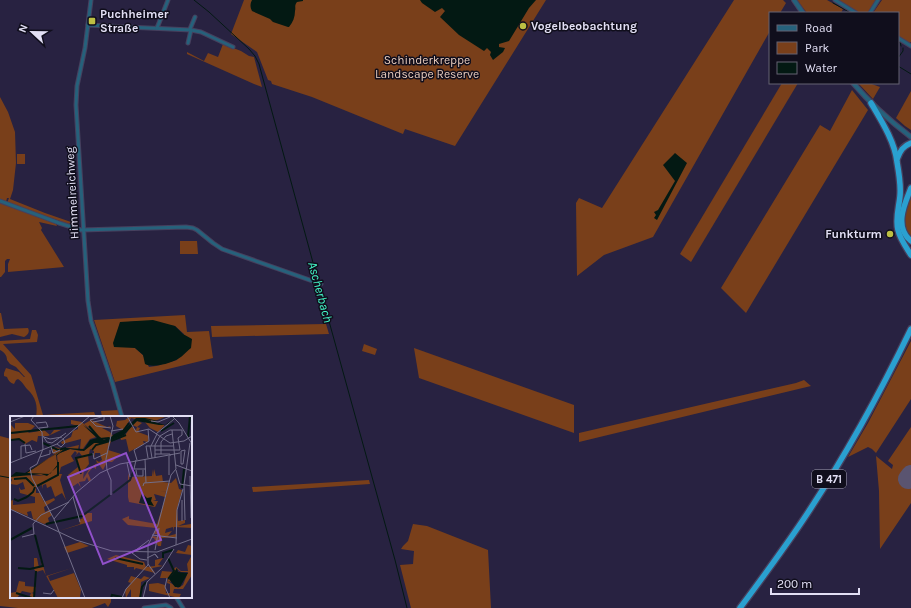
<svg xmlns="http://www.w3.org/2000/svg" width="911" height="608" font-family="Karla,sans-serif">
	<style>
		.green { fill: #793f1a; fill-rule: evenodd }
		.water { fill: #031913 }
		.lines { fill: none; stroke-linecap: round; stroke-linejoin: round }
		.stream { stroke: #031913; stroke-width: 1 }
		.runway { stroke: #5a5470; stroke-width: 20 }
		.minor-casing { stroke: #46405e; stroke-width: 5 }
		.tertiary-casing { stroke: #46405e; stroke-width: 6 }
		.trunk-casing { stroke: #46405e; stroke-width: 8 }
		.minor { stroke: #26617b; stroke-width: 3 }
		.tertiary { stroke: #26617b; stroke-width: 4 }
		.trunk { stroke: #2aa0d0; stroke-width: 5.5 }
		.poi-dot { fill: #bcbf43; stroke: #100e1c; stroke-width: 1.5 }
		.labels { text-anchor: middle; stroke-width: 3; stroke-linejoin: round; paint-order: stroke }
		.shield { fill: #100e1c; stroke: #a3a0b3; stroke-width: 1 }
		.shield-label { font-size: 11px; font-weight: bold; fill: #e2dff4 }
		.poi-label { font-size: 12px; font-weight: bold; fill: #e2dff4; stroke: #100e1c; text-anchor: start }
		.park-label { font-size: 12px; fill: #ebcebe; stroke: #100e1c }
		.street-label { font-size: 12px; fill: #e2dff4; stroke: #100e1c }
		.water-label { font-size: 13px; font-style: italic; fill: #44f5c6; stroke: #100e1c }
		.inset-river { fill: none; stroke: #031913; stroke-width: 2 }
		.inset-road { fill: none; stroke: #726e89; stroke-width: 1 }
		.view { fill: #9050ca; fill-opacity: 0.15; stroke: #9050ca; stroke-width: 2 }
		.inset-edge { fill: none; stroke: #e2dff4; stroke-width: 2 }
	</style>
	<rect width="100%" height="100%" fill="#282241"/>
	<g class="green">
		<polygon points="244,0 546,0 455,146 405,129 403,134 312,97 272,84 271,81 268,80 257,52 231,34"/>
		<polygon points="734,0 783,0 786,3 780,13 770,13 770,31 653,237 604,255 577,276 576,203 579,198 602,208"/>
		<polygon points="797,0 827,0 843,9 841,13 807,13"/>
		<polygon points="836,0 876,0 868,13 859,13"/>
		<polygon points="882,0 911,0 911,42 909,43 898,36 898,13 873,13"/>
		<polygon points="223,44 241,51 249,56 254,57 262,87 254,84 187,54 187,52 204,61 208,53 218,57"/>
		<polygon points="782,83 798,83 691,262 680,254"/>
		<polygon points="858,83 869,83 880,87 873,99"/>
		<polygon points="852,90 868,110 746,313 721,288 820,125 830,131"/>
		<polygon points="911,91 911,130 905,126 896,118"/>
		<polygon points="0,97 8,112 15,132 16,163 13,190 10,199 45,213 71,222 69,224 7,203 9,198 7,198 6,202 0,200"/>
		<rect x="17" y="154" width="8" height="10"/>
		<polygon points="911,192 911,239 904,228 903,219"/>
		<polygon points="0,202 56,224 57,226 39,222 42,228 41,230 64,267 8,272 8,264 10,259 7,259 5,261 5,272 1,277 0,277"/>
		<polygon points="180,241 197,241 198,254 180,254"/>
		<path d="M0,313h1l3,16 24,-1c2,4 0,7 -4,9l-12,-3 -12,3z"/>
		<path d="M185,315l2,17 22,-1 4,27 -98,24 -21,-62zM137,321l38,5 9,8 -7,26 -21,6 -7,1 -6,-12 -8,-7 -15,-25z"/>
		<polygon points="326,324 329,334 212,337 211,326"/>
		<path d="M32,330h4l2,5 -1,7 -34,2 28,31 12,40 51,-3 2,5h-60c2,-11 0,-20 -9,-28 -3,-3 -4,-7 -9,-10l-2,1 -2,4c-4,-1 -6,-4 -7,-7l-3,-1v-3l2,-5 13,4 5,5h1l-9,-10 -6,-3 -3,-4c0,-5 -3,-8 -7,-10v-9l30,-2z"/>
		<polygon points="911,341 911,399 876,453 872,449 868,447 848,457 868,423"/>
		<polygon points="364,344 377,349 375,355 362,351"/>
		<polygon points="414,348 574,405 574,433 419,378"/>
		<polygon points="804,380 811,386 579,442 579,433 796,383"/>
		<polygon points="119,410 121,417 102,417 101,411"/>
		<polygon points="911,427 911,503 880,549 879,491 876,456 892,469 893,465 888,461"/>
		<polygon points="0,436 11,439 11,597 111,597 111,602 108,607 105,603 92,608 18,608 0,606"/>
		<polygon points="369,480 370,484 253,492 252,487"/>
		<polygon points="413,524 427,526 488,550 491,608 411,608 400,565 413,564 414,551 401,549 403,546 408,541"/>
	</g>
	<g class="water">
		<path d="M252,0h51v1l-6,1c-3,4 -1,5 -2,9 0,6 -2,11 -6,16h-1l-15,-5 -3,-3 -18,-8c-2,-4 -2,-7 0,-11z"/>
		<polygon points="420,0 536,0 529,8 509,41 499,44 499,47 505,48 503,52 493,60 490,55 491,52 487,48 484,51 459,35 440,17 445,11 442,8 435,12 422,3"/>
		<polygon points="675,153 687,163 657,220 654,218 656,215 654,212 658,210 675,181 663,165"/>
		<path d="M153,320l22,6 8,8 9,5 -1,9c-5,4 -10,10 -15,12 -8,4 -24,8 -31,4l-2,-9 -8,-7 -21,-1 -1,-4 7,-21z"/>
	</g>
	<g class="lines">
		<g class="stream">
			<polyline points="194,0 209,12 249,49 255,56 259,64 318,281"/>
			<polyline points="833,3 851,13"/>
			<polyline points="898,41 900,42 901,46"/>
			<polyline points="898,58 903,51 903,48"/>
			<polyline points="898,66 911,74"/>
			<polyline points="319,285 395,560 407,608"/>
			<polyline points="0,476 11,478"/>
		</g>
		<polyline class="runway" points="908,479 911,475"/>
		<g class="minor-casing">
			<g id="minor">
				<polyline points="91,0 85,48 77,86 76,105 88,301 91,321 112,382 122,417"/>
				<polyline points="835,0 856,13"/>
				<polyline points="870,13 878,0"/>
				<polyline points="88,25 127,27 191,30 201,32 233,47"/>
				<polyline points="157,28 168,0"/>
				<polyline points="190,29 195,17"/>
				<polyline points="898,38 911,46"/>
				<polyline points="188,43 191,30"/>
				<polyline points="0,201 59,223 81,230 186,227 193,228 197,230 213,243 222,249 321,284"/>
				<polyline points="176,597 183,608"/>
				<polyline points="144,608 166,605 171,608"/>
			</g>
		</g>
		<g class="tertiary-casing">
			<g id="tertiary">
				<polyline points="794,0 803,13"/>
				<path d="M853,83c17,20 37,38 58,54"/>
			</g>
		</g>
		<g class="trunk-casing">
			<g id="trunk">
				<path d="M871,103c10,17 24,39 26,59 2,11 4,23 3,34 -1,11 -5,23 -2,34 2,9 8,17 13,25"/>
				<path d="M897,159c3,-8 6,-13 14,-16"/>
				<path d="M911,188c-7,17 -17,39 0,53"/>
				<path d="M740,608c23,-31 46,-62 67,-94 39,-59 73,-121 104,-185"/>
			</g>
		</g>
		<use href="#minor" class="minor"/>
		<use href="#tertiary" class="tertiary"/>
		<use href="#trunk" class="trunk"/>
	</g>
	<g class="poi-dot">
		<rect x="88" y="17" width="8" height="8" rx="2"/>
		<circle cx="523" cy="26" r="4"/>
		<circle cx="890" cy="234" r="4"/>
	</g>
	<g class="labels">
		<rect class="shield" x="812" y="470" width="34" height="18" rx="3"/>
		<g class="shield-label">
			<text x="829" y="483">B 471</text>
		</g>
		<g class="poi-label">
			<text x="100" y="18">Puchheimer<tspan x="100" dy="14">Straße</tspan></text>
			<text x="531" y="30">Vogelbeobachtung</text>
			<text x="882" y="238" text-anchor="end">Funkturm</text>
		</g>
		<g class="park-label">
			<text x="427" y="64">Schinderkreppe<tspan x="427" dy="14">Landscape Reserve</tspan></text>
		</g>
		<g class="street-label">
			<text transform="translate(72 193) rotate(-93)" y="4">Himmelreichweg</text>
		</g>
		<g class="water-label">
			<text transform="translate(321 292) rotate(75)" y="5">Ascherbach</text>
		</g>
	</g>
	<g transform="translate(10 416)">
		<rect width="182" height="182" fill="#282241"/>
		<path d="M120,0l35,1 -13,5 -21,-4 -8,13 -13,7 -7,2 -19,-16 7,-4 16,7 4,-1 -2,2h-7l8,4 3,4 10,-6 -7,-4 1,-5 8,-1zM61,4l11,2 14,15 -6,2 -8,11 -16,-2 13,-3 -1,4h2l1,-10 -19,5 -1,-2 10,-5 2,-6 5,-2v-3l-7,-2zM127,5l5,2 -5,4 3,1 -2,4 11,4 -1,6 -5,-1 1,3 -15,8 -3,-13 -5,1 -1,-3 -9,4 -3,9 13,4 -9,8h-5l-4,8 -5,-7 -2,1v5l-3,-2 -5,6 3,7 -2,2 -2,-5 -2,4 -6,1 2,6 -3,-5 -6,4 -4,-12 10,-8 -2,-8 6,-3 -3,-4 -4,4 2,-3 -2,-2 -4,5 3,5 -13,6 -2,7h3l-2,6 6,20 -4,-7 -7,4 -4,-11 -4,2 -1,-4 -3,1v4l-1,-4 -6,2v6h4l4,9 10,-4 1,2 -11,7 1,5 4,-2 3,5 -4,3 1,4 -5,2 -11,-5 -2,-8 -4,1 1,4 -18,-7v-8l3,-1v5l22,-2v-6l-15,-4 -1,-6 2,3 4,-1 -2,-7 -6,3 -7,-1 2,-4 -2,-3 8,-4 4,2 23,1 -19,-3 29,-19 -3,-1 1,-6 13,2 -10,6 2,11 -1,-12 13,-5 11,2 13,-8h11l21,-9 5,-8 5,4 1,-3 -5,-2zM80,33l4,2v7l1,-5h5l2,7 -3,2 -3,-2 1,3 -7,5 -7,11 1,-9 5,-6 -1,-9 5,-1h-4zM134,5l20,4v1l-6,6 -8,-4zM5,7h13l7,3 -7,7 16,-3 6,5 4,-5h7l-13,6h-10l-1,6 -5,-2 -7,4 -4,-4h-11v-6l10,-1h-10v-9l5,5zM142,53l1,7 1,-7 2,7 6,-1 1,7 8,1 5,-5 3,11 3,1 -5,19 1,12 7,-1v3l-7,3 13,-2 1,4 -18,-1v4l-1,-4 -7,2 -1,4 7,-2 -4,5 8,-2v3l-14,1 -1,8h-3l-4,-8h-3l2,-2 4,1 1,-3h-4l13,-42 -7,-1 6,1 -1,5 -11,-3 2,6 -3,1h5l-3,6 -26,-5 -1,-5v-24l2,7 1,-3 21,-1zM77,97h5v8l-33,10 21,-7 -1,-4 4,-2 -3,-3zM119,100v3l28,5 -1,4 -28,-3 -6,-6zM70,126l9,4 -22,7 -3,-6zM178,129l4,1v29l-9,14h-9l-1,4 8,1 -2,4 -30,-7v-7l9,-1 7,2 1,8h4v-9l-3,-1 1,-5h-8l2,-7 12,1 -6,-13 6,10 2,-2 5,4h7l-1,-7 5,-9 -16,-2 2,-3 7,2zM166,152l5,4h7l-5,13 -5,3 -10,-7 4,1 -3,-5 7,-5zM28,131l8,29 26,-8 -24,8 2,5 24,-8 7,17 -1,7 5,1h-27l-15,-28 -7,2 -2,-3v-11h3l2,10 3,-2zM106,139l28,7 2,5 9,-1v-6l8,-2 -5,7 5,1 -11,2 3,5 -19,-5 -2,2v-3h-7v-2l-20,-6zM121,160l10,3 3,-3 6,2 -9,4 -1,16h-9v-9l-5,9 -1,-8 -4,-1 4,1 6,-7 -3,-1zM9,165l6,1v4l11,1 -1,5 -4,1 4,1 -1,4h-5l2,-5 -9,-2 -5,7h-7v-5l6,-1z" fill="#793f1a" fill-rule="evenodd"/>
		<path d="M160,0l-12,5h-4l-9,-2 20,6 12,-9 -8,8 -4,1h-6l-22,-4 -13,14 -20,8h-10l-10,8 -14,-2 -10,4 -4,3 2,10 -11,10 -6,-2 -31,3 6,-5 9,1 41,-25 18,1 6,-9 7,-2 -14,-13 21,15 19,-9 13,-13h9l13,3zM53,34l-7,5 2,9 -8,10 -23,-1 30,-20zM132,77l5,5 5,-1 -1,4 3,5 -15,-3zM167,152l1,4 10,1 -8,14h-5l-6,-8z" fill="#031913" fill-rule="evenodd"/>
		<path class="inset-river" d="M79,10l11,13 9,-1M151,15l13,-8M0,17l68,-7M103,20l10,-5 6,-8M178,21l2,-21M1,24l8,-1 6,4M101,25l15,-6M33,27l15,7 8,-2M82,34l4,-5 14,-4M71,58l-5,-16 17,-4M4,63l12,-1 8,8M27,70l21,-11v-13M172,72l2,-19M103,77l17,-13 4,-10M17,81l6,-5 2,-5M4,83l4,2 9,-4M36,108l36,-8 28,-21M0,124l22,-12M105,142l28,6M153,142v-5l10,-3M8,152l12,1M20,153l13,-3 -8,-31M158,163l6,-8 -6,-13M6,177l16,5M24,182l2,-27M101,182l1,-3 10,2M130,182l2,-11 4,-5"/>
		<path class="inset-road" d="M24,0l-3,4 11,12 1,17 -6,15 -7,4 2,10 22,41 31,79M100,0l3,10 -7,33 1,11 4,10v15M117,0l9,16 13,-3 21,14 14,-2 8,-5M162,0l7,7 13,21M80,4l6,6 15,2M80,4l15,-4M141,5l7,1 12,-5M0,6l15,-6M83,6l11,-2v-4M26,7l10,-1 2,5 -9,1M101,15l12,-2M146,18l18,-15M33,20l4,6 5,1 14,-10M34,21l6,2 12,-2M15,28l1,9 10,-2M47,28l4,3 4,-4 -2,-5M136,30h27M136,30l2,12M140,30l2,12M141,30l6,-12M41,31l2,6 7,-3M145,34h25M170,34l-2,-12 4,-3v-5M175,34l-2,14h-2v-13zM83,37l1,6 13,-6M145,38h15v2M151,38v-12l5,-6 6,-2M30,41l10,-3v-4M11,42v-12l9,-1 2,5M145,42v-13l5,-9 10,-6h12M135,43l1,24M126,44l-2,9h12M127,44l-3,-10 15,-9 -1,-12M0,47l47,-19 33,-28M117,47l3,14M166,49l16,6M126,54l1,6h6v-6M166,54l4,14 12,2M159,59v-19M180,60l1,42M133,70l1,-3 26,-2M63,81l7,25M172,84v21M0,93l66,31 36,11 45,1 35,-13M44,103l23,-27 23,-19 20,-9 60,-11M175,104l-1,-35 6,-42M142,119l25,3M12,121l12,-3 -1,-10 8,-9 28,-13M166,129l1,-35 6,-21M145,134l4,-22M122,137l17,-13M122,137l8,6 7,1M137,142l8,-4 3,4 -3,-4M138,148l7,10M157,162l-2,9 5,11M33,177l8,1 3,-4M112,182l4,-9 22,-24v-20l10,-20 13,-50 5,-6 -4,-39M133,182l4,-16 15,-14 12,-19"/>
		<path class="view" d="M116,37l35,87 -58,24 -35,-87z"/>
		<rect width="182" height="182" class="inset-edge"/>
	</g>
	<rect x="769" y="12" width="130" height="72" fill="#100e1c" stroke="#646272"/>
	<rect x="777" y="25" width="20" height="6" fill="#26617b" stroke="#646272"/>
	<text x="805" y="32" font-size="12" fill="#e2dff4">Road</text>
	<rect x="777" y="42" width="20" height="12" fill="#793f1a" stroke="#646272"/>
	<text x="805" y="52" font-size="12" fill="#e2dff4">Park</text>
	<rect x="777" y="62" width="20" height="12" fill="#031913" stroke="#646272"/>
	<text x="805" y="72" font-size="12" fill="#e2dff4">Water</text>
	<g transform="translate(32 32) rotate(292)" stroke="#100e1c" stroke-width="3" paint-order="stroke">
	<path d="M0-3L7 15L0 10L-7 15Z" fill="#e2dff4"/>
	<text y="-6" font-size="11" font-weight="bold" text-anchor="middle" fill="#e2dff4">N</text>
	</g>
	<path d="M771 588v6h88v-6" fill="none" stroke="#e2dff4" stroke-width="2"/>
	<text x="777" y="588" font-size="12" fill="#e2dff4" stroke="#100e1c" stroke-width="3" paint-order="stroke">200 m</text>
</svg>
